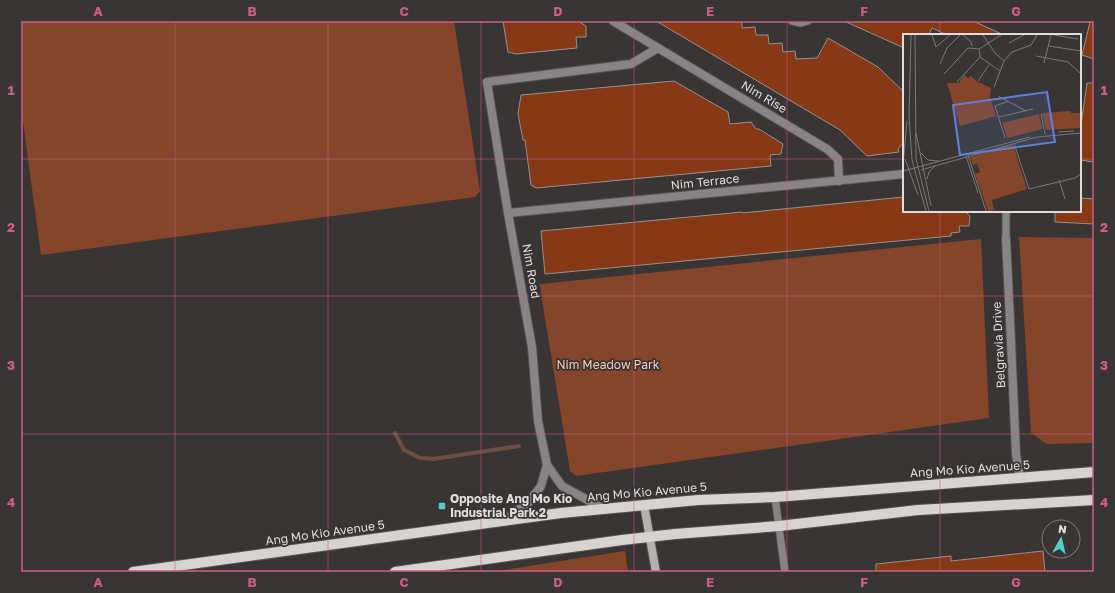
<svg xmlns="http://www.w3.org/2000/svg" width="1115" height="593" font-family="'Golos Text',sans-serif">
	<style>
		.green { fill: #85452b }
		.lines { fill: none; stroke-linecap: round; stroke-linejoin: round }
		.stream { stroke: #6c4e43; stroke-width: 4 }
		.building { fill: #873815; stroke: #95918f }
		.lane-casing { stroke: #575352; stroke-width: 9 }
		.street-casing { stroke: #575352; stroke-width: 10 }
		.secondary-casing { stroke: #575352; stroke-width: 10 }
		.primary-casing { stroke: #575352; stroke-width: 12 }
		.lane { stroke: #868484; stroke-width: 7 }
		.street { stroke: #868484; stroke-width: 8 }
		.secondary { stroke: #b4b1b0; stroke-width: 8 }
		.primary { stroke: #d7d3d1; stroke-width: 10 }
		.grid { fill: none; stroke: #cc5d88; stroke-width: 1; stroke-opacity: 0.55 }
		.poi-dot { fill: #53cdc9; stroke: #393534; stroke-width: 1.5 }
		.labels { text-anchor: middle; stroke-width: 3.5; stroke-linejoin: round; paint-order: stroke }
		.street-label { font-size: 12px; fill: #dfdddc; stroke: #393534 }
		.park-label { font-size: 12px; fill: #f8c9b7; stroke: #393534 }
		.poi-label { font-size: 12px; font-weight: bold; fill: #dfdddc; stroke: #393534; text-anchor: start }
		.inset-road { fill: none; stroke: #7b7877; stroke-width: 1 }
		.view { fill: #6180d9; fill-opacity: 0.15; stroke: #6180d9; stroke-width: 2 }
		.inset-edge { fill: none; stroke: #dfdddc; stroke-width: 2 }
		.neatline { fill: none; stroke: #cc5d88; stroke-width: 1.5 }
		.grid-label { font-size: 13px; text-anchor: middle; font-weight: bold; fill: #cc5d88 }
	</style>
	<rect width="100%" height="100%" fill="#393534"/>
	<g class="green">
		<polygon points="21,21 454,21 480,191 475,197 41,255 21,107"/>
		<polygon points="1019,237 1094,238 1094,443 1047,444 1031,433"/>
		<polygon points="981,239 989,418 576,476 570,471 542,300 540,284"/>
		<polygon points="625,551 628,572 491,572"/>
	</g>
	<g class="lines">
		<polyline class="stream" points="395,433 404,450 420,458 434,459 519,446"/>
	</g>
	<g class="building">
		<polygon points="503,21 578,21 586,26 586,37 576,37 577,48 516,54 508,52"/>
		<polygon points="656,21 742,21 742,28 755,27 756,35 768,35 769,44 782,43 783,52 795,51 796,59 817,58 828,38 878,67 904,92 904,142 898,149 899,152 867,156 840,130"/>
		<polygon points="844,21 973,21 1004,35 947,35 932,28 929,35 904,35 904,48"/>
		<polygon points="1090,22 1094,22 1094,59 1082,55"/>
		<polygon points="674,81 728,112 730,124 751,122 756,129 759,129 783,144 781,154 770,155 771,166 536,188 531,185 525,140 523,140 518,114 521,95"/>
		<polygon points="1087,83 1094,83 1094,162 1080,160 1080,132"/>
		<polygon points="904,197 904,211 965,211 970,216 969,226 959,226 960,232 951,233 951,236 545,274 541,231 742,212 742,213"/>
		<polygon points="1080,198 1094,199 1094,224 1055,222 1055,211 1080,211"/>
		<polygon points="1043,551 1045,572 876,572 876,564 951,556 951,561"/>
	</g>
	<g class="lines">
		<g class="lane-casing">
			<g id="lane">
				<polyline points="792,21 801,23 808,21"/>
				<polyline points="1006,239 1006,211"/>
				<polyline points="775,497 785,572"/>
			</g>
		</g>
		<g class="street-casing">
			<g id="street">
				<polyline points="613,21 827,149 838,159 839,181"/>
				<polyline points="508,213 904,174"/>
				<polyline points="1006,239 1010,320 1016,454 1020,478"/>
				<polyline points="547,465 538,421 532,347 508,213 487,82 631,64 658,48"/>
				<polyline points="505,520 529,502 541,486 547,465 562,486 604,509"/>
			</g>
		</g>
		<g class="secondary-casing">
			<polyline id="secondary" points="644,505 656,572"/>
		</g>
		<g class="primary-casing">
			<g id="primary">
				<polyline points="133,572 561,513 698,500 775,497 1094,472"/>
				<polyline points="395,572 622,540 675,534 779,526 918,510 1094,500"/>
			</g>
		</g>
		<use href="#lane" class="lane"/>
		<use href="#street" class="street"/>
		<use href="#secondary" class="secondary"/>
		<use href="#primary" class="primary"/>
	</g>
	<path class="grid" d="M175,21v551M328,21v551M481,21v551M634,21v551M787,21v551M940,21v14M21,159h883M1080,159h14M940,211v361M21,296h1073M21,434h1073"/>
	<rect class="poi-dot" x="438" y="502" width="8" height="8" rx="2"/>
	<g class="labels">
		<g class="street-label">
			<text transform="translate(764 97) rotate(31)" y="4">Nim Rise</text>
			<text transform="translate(705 182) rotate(-6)" y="4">Nim Terrace</text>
			<text transform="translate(531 271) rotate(80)" y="4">Nim Road</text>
			<text transform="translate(999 345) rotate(-93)" y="4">Belgravia Drive</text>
			<text transform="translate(970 469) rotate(-4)" y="4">Ang Mo Kio Avenue 5</text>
			<text transform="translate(647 492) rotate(-5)" y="4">Ang Mo Kio Avenue 5</text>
			<text transform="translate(325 533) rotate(-8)" y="4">Ang Mo Kio Avenue 5</text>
		</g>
		<g class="park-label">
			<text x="608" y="369">Nim Meadow Park</text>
		</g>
		<g class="poi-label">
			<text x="450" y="503">Opposite Ang Mo Kio<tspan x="450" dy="14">Industrial Park 2</tspan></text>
		</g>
	</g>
	<g transform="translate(903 34)">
		<rect width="178" height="178" fill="#393534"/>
		<path d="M61,41l4,3 3,-2 5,5 15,7 -1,9 6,19 -36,10 -13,-43h12zM167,77l1,2h10v15l-35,2 -4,-17zM136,80l3,15 -35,9 -5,-15zM110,110l14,45 -35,11 2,9h5l-11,2 -13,-37 5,-2 -3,-9 -4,2 -3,-8z" fill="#85452b"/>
		<path class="inset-road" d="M8,1l-2,81 3,44 14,51M12,1l1,124 13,52M29,1l4,12 14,-12M60,1l8,7 1,4M80,1l12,18 9,8M151,1l24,4M106,9l15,-8M146,12l32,5M76,15l1,8 20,14M133,22l32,6 13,12M141,29l7,-28M37,30l7,-16 13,-13M41,40l24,-26 11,1 22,-14M75,47l11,-16M54,48l23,-25M91,53l10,-26 8,-9 19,-7 6,-10M95,62l28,15M138,80l4,20M96,83l34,-8M155,98l16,-1M13,99l15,73M102,104l-10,-32 14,-5M111,109l15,46 46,-11 6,-4M18,119l7,7 11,1M65,121l18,56M63,122l12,37M2,125l13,36M0,131l4,-44M18,136l116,-33 44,-4M0,137l127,-34M24,145l2,-7 7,-7M156,146l6,19"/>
		<path class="view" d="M144,58l8,50 -95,13 -7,-50z"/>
		<rect width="178" height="178" class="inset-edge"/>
	</g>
	<rect width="1115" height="593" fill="none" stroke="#393534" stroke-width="44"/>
	<g transform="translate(1061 539) rotate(8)"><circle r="19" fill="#393534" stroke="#7b7877"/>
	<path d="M0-3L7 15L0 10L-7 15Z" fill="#53cdc9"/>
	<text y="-6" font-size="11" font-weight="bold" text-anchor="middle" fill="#dfdddc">N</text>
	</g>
	<rect x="22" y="22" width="1071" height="549" class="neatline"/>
	<g class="grid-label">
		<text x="98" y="16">A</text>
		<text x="252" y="16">B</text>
		<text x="404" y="16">C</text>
		<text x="558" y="16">D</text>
		<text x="710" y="16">E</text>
		<text x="864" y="16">F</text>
		<text x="1016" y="16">G</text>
		<text x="11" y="95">1</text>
		<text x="1104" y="95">1</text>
		<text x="11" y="232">2</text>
		<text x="1104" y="232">2</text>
		<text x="11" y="370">3</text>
		<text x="1104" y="370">3</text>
		<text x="11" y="507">4</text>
		<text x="1104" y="507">4</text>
		<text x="98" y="587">A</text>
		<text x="252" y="587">B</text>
		<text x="404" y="587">C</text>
		<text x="558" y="587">D</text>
		<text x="710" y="587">E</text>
		<text x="864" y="587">F</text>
		<text x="1016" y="587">G</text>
	</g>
</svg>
